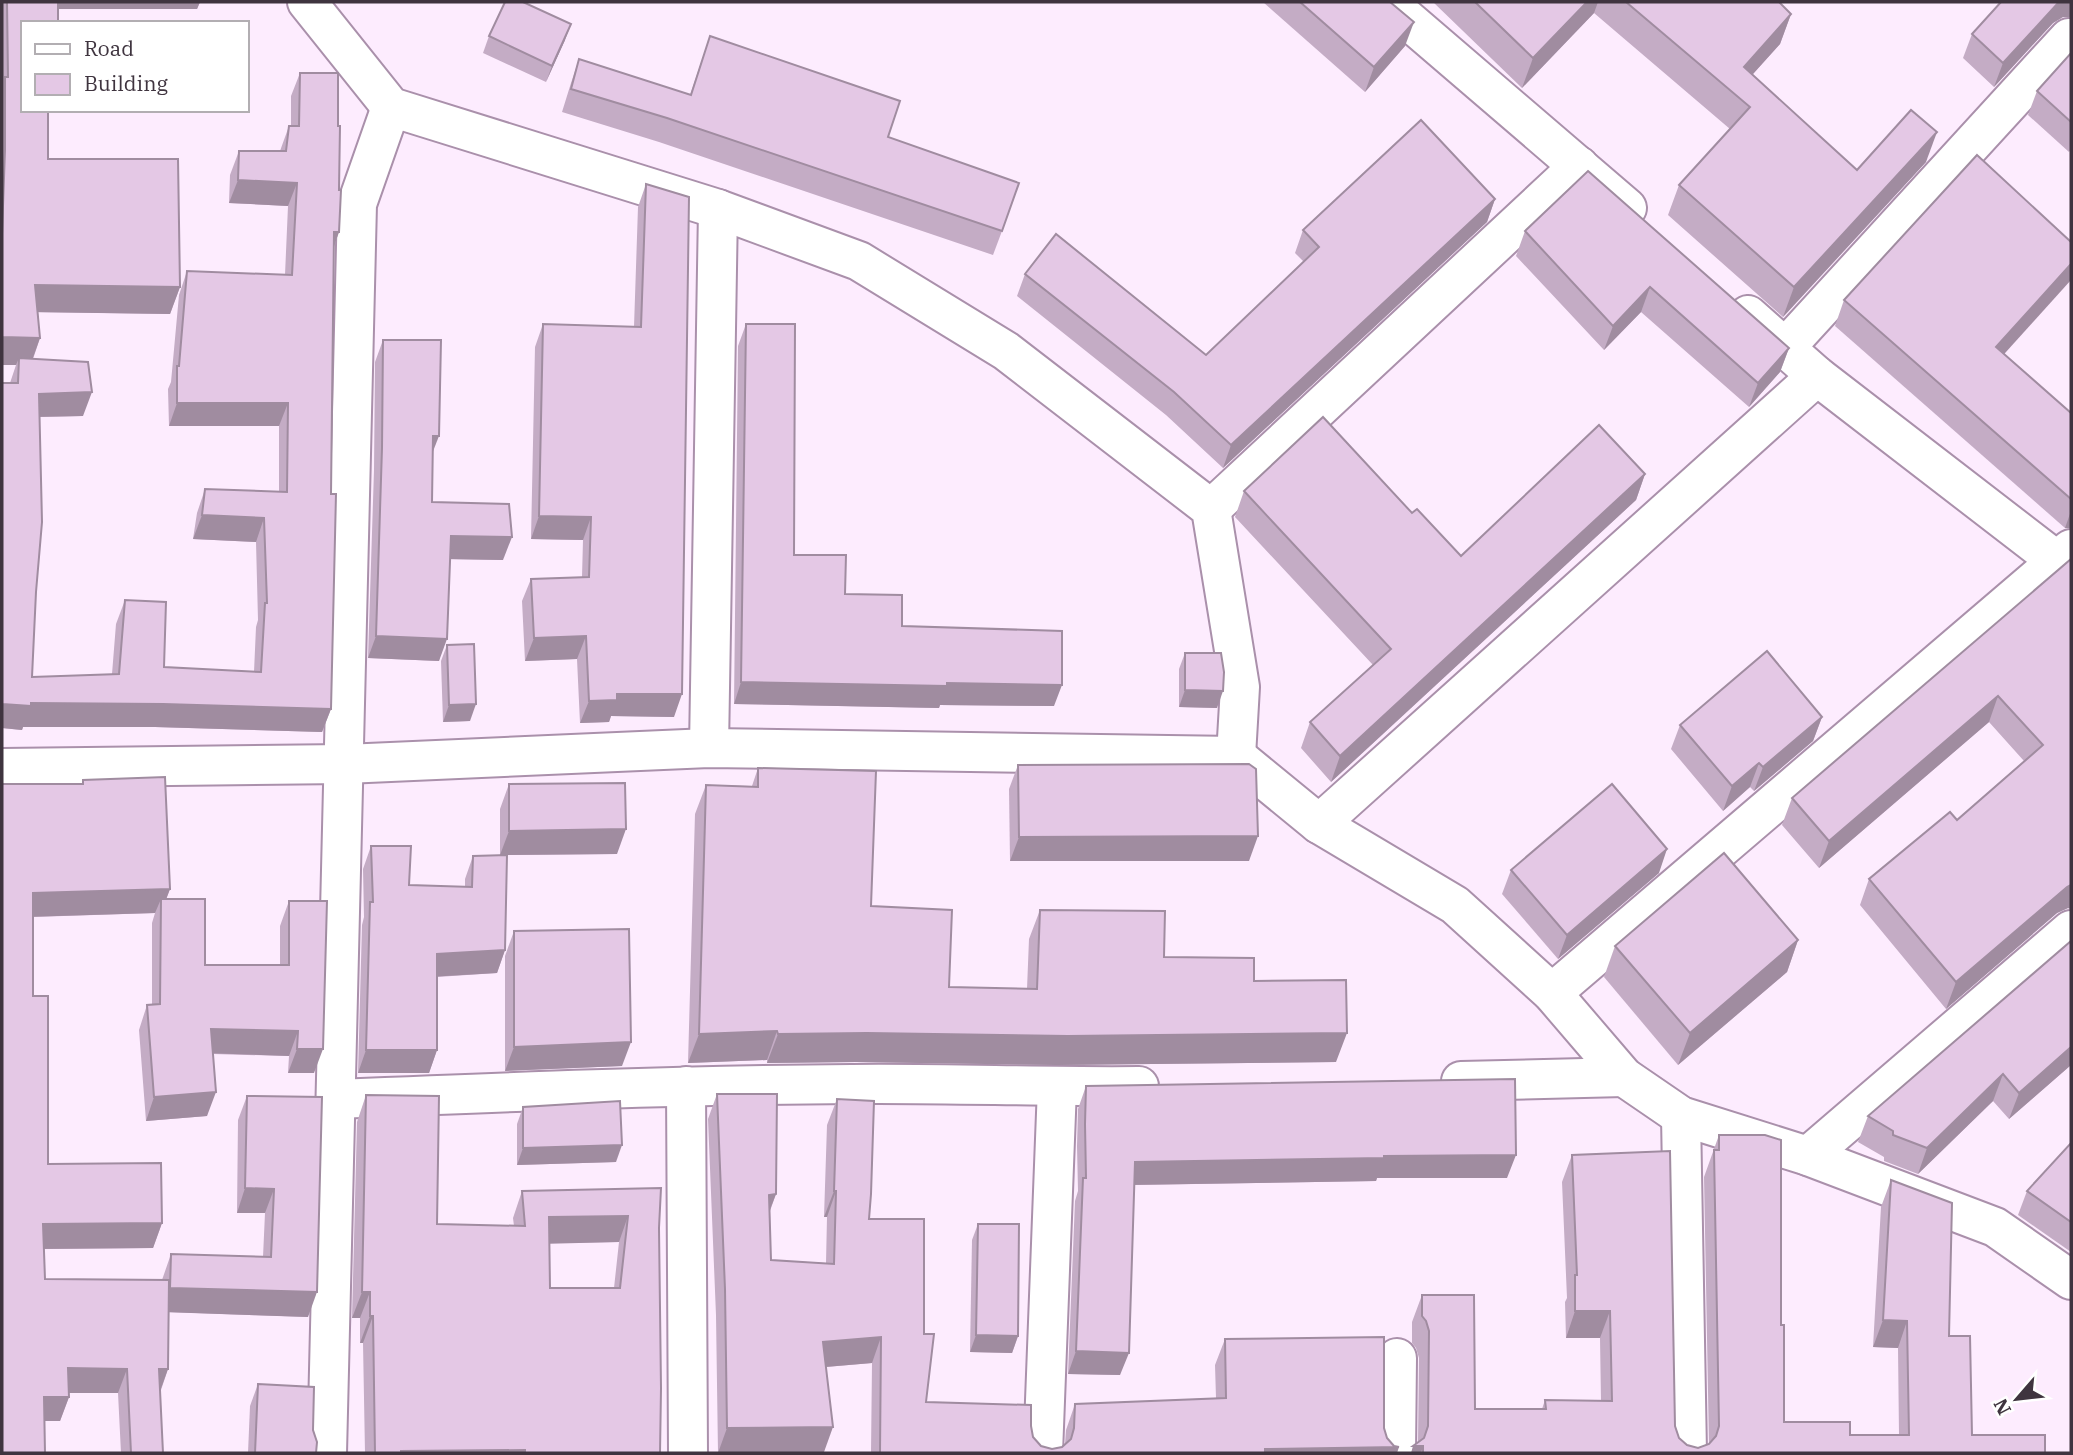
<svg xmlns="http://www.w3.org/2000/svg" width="2073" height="1455" font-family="'IBM Plex Serif',serif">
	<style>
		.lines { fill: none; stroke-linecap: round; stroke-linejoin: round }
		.minor-casing { stroke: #aa90ab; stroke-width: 42 }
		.minor { stroke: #fff; stroke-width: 38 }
		.wall { fill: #c4acc5; fill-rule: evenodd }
		.shaded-wall { fill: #a08ca0 }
		.building { fill: #e4c8e5; stroke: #a08ca0; stroke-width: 2; fill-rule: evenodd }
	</style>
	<rect width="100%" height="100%" fill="#fdecfe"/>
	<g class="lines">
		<g class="minor-casing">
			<g id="minor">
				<polyline points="307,2 391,107 718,209 859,261 1006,351 1211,509 1240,687 1236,756"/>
				<polyline points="1387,2 1627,208"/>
				<polyline points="1748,315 1817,376 2057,561"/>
				<polyline points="1785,348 2069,38"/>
				<polyline points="1211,509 1579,166"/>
				<polyline points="709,748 718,209"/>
				<polyline points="2,768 345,764 709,748 1236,756 1319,824 1455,905 1552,993 1624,1077 1681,1116 1808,1156 1995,1227 2071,1280"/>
				<polyline points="1319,824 1817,376"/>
				<polyline points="1552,993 2071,549"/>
				<polyline points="1461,1081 1624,1077"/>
				<polyline points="686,1086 688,1453"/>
				<path d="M336,1099c172,-7 344,-14 516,-15 95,-1 191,3 287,2"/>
				<polyline points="1681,1116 1687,1453"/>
				<polyline points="1808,1156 2071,930"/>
				<polyline points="327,1453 357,204 391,107"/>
				<polyline points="1043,1453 1057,1087"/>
				<polyline points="1396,1453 1397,1358"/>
			</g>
		</g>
		<use href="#minor" class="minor"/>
	</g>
	<g class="wall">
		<polygon points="2,2 200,2 197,9 58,9 23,23 48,159 180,287 170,314 38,312 40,338 33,359 83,416 40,417 36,592 32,677 112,674 116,624 125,600 164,667 254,672 256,627 258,620 256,542 193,539 197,513 205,489 279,492 279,426 169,426 168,389 171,382 179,295 187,271 285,275 288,206 229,203 230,175 239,151 280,151 289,126 291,126 291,96 300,73 338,126 339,232 334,245 331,494 331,709 322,732 155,727 23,727 22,730 2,728 2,383 10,383 16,365 2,365"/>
		<polygon points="1263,2 1390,2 1405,46 1365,92"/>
		<polygon points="1433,2 1779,2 1791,14 1780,44 1752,75 1857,170 1926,162 1783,317 1668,215 1679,185 1730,129 1594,13 1522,88"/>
		<polygon points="2063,17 2053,23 1994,87 1963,58 1972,34"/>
		<polygon points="489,36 565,40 546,82 483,53"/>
		<polygon points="710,36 888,137 1002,231 993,255 659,142 562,112 571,83 579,59 690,95"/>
		<polygon points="2071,53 2071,149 2069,152 2028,115 2037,91"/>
		<polygon points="646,184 674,717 611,716 609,722 580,723 577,659 525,661 522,601 531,579 582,577 583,540 531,539 535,347 543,324 634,327 638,207"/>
		<polygon points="1495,199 1487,222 1223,468 1166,415 1017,296 1025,274 1206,355 1304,262 1295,253 1303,230"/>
		<polygon points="1525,231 1789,348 1780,372 1749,407 1641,312 1604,350 1516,256"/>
		<polygon points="1844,300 2004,354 2071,413 2071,528 2065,528 1835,326"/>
		<polygon points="746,324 794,555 845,594 902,626 1054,706 940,705 939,708 734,704 738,346"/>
		<polygon points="383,340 433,453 432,502 503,560 450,559 439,661 368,658 374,470 375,362"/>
		<polygon points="1645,474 1636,500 1331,782 1301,748 1310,722 1373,665 1235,517 1244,491 1412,513 1461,556"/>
		<polygon points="2071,559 2071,909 2068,908 2057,913 1946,1009 1860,905 1869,879 1957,820 2024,761 1989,722 1819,868 1782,825 1792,798"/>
		<polygon points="447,645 470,721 443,722 441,661"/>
		<polygon points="1185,653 1217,708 1179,707 1179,669"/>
		<polygon points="1822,717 1813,741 1754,791 1750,787 1723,811 1671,749 1680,725"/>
		<polygon points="1018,765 1249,861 1010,861 1009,789"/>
		<polygon points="758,768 871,906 949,987 1027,989 1029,939 1040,910 1164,957 1254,981 1336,1062 1057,1065 856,1062 767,1063 767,1060 688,1063 695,814 706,785 752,786"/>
		<polygon points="83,780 170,889 166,899 205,965 280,965 280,926 289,901 314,1073 288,1073 289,1056 213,1054 207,1116 146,1121 139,1030 147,1005 152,1005 152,923 155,913 33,917 33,996 48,1164 162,1223 153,1248 44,1249 45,1279 162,1280 171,1254 263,1257 265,1213 237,1213 238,1120 247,1096 308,1317 169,1312 168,1369 160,1393 163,1453 121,1453 118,1393 69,1393 69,1397 60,1421 44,1421 2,784 82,784"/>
		<polygon points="509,784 617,854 507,855 505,950 497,973 437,977 437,1050 429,1073 358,1073 362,925 364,917 363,869 371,846 409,885 465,887 465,879 473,856 500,855 500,809"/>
		<polygon points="1511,870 1659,873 1558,959 1502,894"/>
		<polygon points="514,931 622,1066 505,1071 505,956"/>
		<polygon points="1798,940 1787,972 1678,1065 1604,977 1615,946"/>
		<polygon points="2071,941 2071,1065 2009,1119 1993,1101 1918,1174 1884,1161 1884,1157 1858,1142 1868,1116"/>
		<polygon points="1086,1086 1507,1178 1377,1178 1376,1181 1134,1185 1120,1375 1068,1374 1075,1201 1078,1191 1077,1146 1078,1109"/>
		<polygon points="717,1094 776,1194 770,1211 771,1260 826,1263 827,1217 824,1217 827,1125 837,1099 869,1219 924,1334 926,1402 1031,1426 1033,1437 1041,1446 1052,1449 1062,1447 1065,1444 1066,1430 1075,1404 1216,1398 1215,1365 1225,1339 1384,1428 1387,1438 1397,1453 871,1453 872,1363 826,1367 824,1452 718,1453 716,1315 708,1119"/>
		<path d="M366,1095l71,129 77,2 -1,-8 9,-27 139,-3 -2,40 1,225h-295l-2,-110h-3v-25h-8l5,-196zM619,1242l-5,46h-64l-1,-45z"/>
		<polygon points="523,1107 616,1162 517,1165 517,1124"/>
		<polygon points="1719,1135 1781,1325 1784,1422 1850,1435 1899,1435 1898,1348 1873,1347 1881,1207 1891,1180 1949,1336 1972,1435 2045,1453 1411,1453 1418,1442 1419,1358 1416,1348 1412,1343 1412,1322 1422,1295 1475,1409 1542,1409 1545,1400 1601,1401 1600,1338 1566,1338 1565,1302 1567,1298 1562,1182 1572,1155 1679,1438 1687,1445 1698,1448 1709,1444 1704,1177"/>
		<polygon points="2071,1143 2071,1252 2018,1215 2027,1191"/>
		<polygon points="978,1224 1018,1336 1012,1353 970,1352 972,1240"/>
		<polygon points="258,1384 313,1430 316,1453 248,1453 250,1406"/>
	</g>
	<g class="shaded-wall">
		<polygon points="51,2 200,2 197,9 48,9"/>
		<polygon points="1587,2 1598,2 1594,13 1522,88 1533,58"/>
		<polygon points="2059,2 2071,2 2071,17 2063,17 2053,23 1994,87 2003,63"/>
		<polygon points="1791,14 1780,44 1735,94 1744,67"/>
		<polygon points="1414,22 1405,46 1365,92 1374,67"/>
		<polygon points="571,24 565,40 546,82 552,66"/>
		<polygon points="1937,132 1926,162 1783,317 1794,287"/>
		<polygon points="238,180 297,183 288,206 229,203"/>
		<polygon points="1495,199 1487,222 1223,468 1231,445"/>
		<polygon points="334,232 339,232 331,255"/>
		<polygon points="2071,264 2071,280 1987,373 1996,347"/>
		<polygon points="35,285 180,287 170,314 25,312"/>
		<polygon points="1650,287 1641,312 1604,350 1613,326"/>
		<polygon points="2,337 40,338 30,366 19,358 16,365 2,365"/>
		<polygon points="1789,348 1780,372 1749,407 1758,383"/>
		<polygon points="92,392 83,416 31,417 39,394"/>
		<polygon points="177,403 288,403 279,426 169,426"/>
		<polygon points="433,436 439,436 430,459"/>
		<polygon points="1645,474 1636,500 1331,782 1340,756"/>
		<polygon points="2071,511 2071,528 2065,528"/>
		<polygon points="202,515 264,518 256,542 193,539"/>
		<polygon points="539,516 591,517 583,540 531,539"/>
		<polygon points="451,536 512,537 503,560 443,559"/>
		<polygon points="376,636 447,639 439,661 368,658"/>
		<polygon points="586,636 577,659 525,661 534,638"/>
		<polygon points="741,682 947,683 1062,685 1054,706 940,705 939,708 734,704"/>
		<polygon points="1185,690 1223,691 1217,708 1179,707"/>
		<polygon points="617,694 682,694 674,717 611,716 609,722 580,723 589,701"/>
		<polygon points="1998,696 1989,722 1819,868 1829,841"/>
		<polygon points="31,703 163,704 331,709 322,732 155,727 23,727 22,730 2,728 2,704"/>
		<polygon points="476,704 470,721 443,722 449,705"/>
		<polygon points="1822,717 1813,741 1754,791 1763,767"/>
		<polygon points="1759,763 1750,787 1723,811 1732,786"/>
		<polygon points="626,829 617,854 500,855 509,831"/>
		<polygon points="1258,836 1249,861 1010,861 1019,837"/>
		<polygon points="1667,849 1659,873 1558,959 1567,935"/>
		<polygon points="2071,885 2071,909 2068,908 2057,913 1946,1009 1956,982 2067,887"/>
		<polygon points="170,889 161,913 161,899 155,913 24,917 33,893"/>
		<polygon points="1798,940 1787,972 1678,1065 1690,1033"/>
		<polygon points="505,950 497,973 428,977 437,954"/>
		<polygon points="211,1029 298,1031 289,1056 202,1053"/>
		<polygon points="777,1031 767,1060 688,1063 699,1034"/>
		<polygon points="867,1033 1347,1033 1336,1062 1057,1065 856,1062 767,1063 778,1034"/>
		<polygon points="631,1042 622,1066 505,1071 514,1047"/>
		<polygon points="2071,1047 2071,1065 2009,1119 2019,1093"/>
		<polygon points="297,1049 323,1049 314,1073 288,1073"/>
		<polygon points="366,1050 437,1050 429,1073 358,1073"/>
		<polygon points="2003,1074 1993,1101 1918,1174 1927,1148"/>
		<polygon points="216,1092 207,1116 146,1121 154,1097"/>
		<polygon points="622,1145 616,1162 517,1165 523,1148"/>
		<polygon points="1516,1155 1507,1178 1377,1178 1376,1181 1127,1185 1135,1162 1384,1156"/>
		<polygon points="245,1188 274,1189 265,1213 237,1213"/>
		<polygon points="834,1191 836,1191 827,1217 824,1217"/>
		<polygon points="776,1194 766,1220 769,1195"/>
		<polygon points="628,1216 619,1242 539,1244 549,1217"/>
		<polygon points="162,1223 153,1248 35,1249 43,1224"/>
		<polygon points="170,1288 317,1292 308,1317 162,1312"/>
		<polygon points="362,1292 370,1292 360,1318 352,1318"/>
		<polygon points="1575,1311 1610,1311 1600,1338 1566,1338"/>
		<polygon points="370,1316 373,1316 363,1343 360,1343"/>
		<polygon points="1883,1320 1907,1321 1898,1348 1873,1347"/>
		<polygon points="976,1335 1018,1336 1012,1353 970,1352"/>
		<polygon points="881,1337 872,1363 813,1368 823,1342"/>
		<polygon points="1076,1351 1129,1353 1120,1375 1068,1374"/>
		<polygon points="68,1368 127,1369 118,1393 60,1393"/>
		<polygon points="159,1369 168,1369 159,1394"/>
		<polygon points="44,1397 69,1397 60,1421 35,1421"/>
		<polygon points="833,1427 824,1452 718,1453 727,1428"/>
		<polygon points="1413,1446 1423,1446 1421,1453 1411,1453"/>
		<polygon points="1399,1447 1397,1453 1264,1453 1265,1449"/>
		<polygon points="525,1450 524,1453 401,1453 401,1451"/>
	</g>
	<g class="building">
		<polygon points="7,2 58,2 58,23 23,23 23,110 48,110 48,159 178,159 180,287 35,285 40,338 2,337 2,234 5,150 5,77 8,77"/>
		<polygon points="505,2 523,2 571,24 552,66 489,36"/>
		<polygon points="1300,2 1390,2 1414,22 1374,67"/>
		<polygon points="1475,2 1587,2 1533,58"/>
		<polygon points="1626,2 1779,2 1791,14 1744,67 1857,170 1911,110 1937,132 1794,287 1679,185 1750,107"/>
		<polygon points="2001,2 2059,2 2003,63 1972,34"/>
		<polygon points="710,36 900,101 888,137 1019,183 1002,231 667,118 571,89 579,59 691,95"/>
		<polygon points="2071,53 2071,122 2037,91"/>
		<polygon points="300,73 338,73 338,126 340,126 339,190 341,190 339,232 334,232 331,494 336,494 331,709 163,704 31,703 31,706 2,704 2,383 18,383 19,358 88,362 92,392 39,394 42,522 36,592 32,677 119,674 125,600 166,602 164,667 261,672 265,603 267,603 264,518 202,515 205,489 287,492 288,403 177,403 177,366 179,366 187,271 292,275 297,183 238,180 239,151 286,151 289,126 299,126"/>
		<polygon points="1421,120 1495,199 1231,445 1174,392 1025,274 1056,234 1206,355 1319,247 1303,230"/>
		<polygon points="1977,155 2071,242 2071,264 1996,347 2071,413 2071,499 1844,300"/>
		<polygon points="1588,171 1789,348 1758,383 1650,287 1613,326 1525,231"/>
		<polygon points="646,184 689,197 682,694 617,694 617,700 589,701 586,636 534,638 531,579 589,577 591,517 539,516 543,324 641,327"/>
		<polygon points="746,324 795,324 794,555 846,555 845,594 902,595 902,626 1062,631 1062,685 947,683 947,686 741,682"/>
		<polygon points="383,340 441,340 439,436 433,436 432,502 509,504 512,537 451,536 447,639 376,636 382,448"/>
		<polygon points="1323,417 1412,513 1417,509 1461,556 1599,425 1645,474 1340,756 1310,722 1391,649 1244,491"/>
		<polygon points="2071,559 2071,885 2067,887 1956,982 1869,879 1950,812 1957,820 2043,745 1998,696 1829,841 1792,798"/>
		<polygon points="474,644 476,704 449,705 447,645"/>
		<polygon points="1767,651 1822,717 1763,767 1759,763 1732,786 1680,725"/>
		<polygon points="1185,653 1221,653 1224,672 1223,691 1185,690"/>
		<polygon points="1249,764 1256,769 1258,836 1019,837 1018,765"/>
		<polygon points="758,768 876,771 871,906 952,910 949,987 1037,989 1040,910 1165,911 1164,957 1254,958 1254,981 1346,980 1347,1033 1068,1036 867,1033 778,1034 777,1031 699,1034 706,785 758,787"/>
		<polygon points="165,777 170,889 33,893 33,996 48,996 48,1164 161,1163 162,1223 43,1224 45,1279 169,1280 168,1369 159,1369 163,1453 131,1453 127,1369 68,1368 69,1397 44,1397 45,1453 2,1453 2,784 83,784 83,780"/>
		<polygon points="625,783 626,829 509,831 509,784"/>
		<polygon points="1612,784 1667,849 1567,935 1511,870"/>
		<polygon points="371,846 411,846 409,885 472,887 473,856 507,855 505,950 437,954 437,1050 366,1050 370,902 373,902"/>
		<polygon points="1724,853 1798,940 1690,1033 1615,946"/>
		<polygon points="161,899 205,899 205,965 289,965 289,901 327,901 323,1049 297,1049 298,1031 211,1029 216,1092 154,1097 147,1005 160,1004"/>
		<polygon points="629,929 631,1042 514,1047 514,931"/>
		<polygon points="2071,941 2071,1047 2019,1093 2003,1074 1927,1148 1893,1135 1893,1131 1868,1116"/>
		<polygon points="1515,1079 1516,1155 1384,1156 1384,1158 1135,1162 1129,1353 1076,1351 1083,1178 1086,1178 1085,1124 1086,1086"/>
		<polygon points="717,1094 777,1094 776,1194 769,1195 771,1260 834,1264 836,1191 834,1191 837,1099 874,1101 871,1194 869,1219 924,1219 924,1334 934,1334 926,1402 1031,1405 1031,1426 1033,1437 1041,1446 1052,1449 1062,1447 1071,1439 1074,1428 1075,1404 1226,1398 1225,1339 1384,1337 1384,1428 1387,1438 1394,1446 1399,1447 1265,1449 1265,1453 880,1453 881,1337 823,1342 833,1427 727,1428 725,1289"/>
		<path d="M366,1095l73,1 -2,128 88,2 -3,-35 139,-3 -2,40 2,160 -1,65h-135v-3l-124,1v2h-26l-2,-137h-3v-24h-8zM628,1216l-8,72h-70l-1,-71z"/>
		<polygon points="247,1096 322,1097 317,1292 170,1288 171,1254 271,1257 274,1189 245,1188"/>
		<polygon points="620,1101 622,1145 523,1148 523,1107"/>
		<polygon points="1719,1135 1765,1135 1781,1140 1781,1325 1784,1325 1784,1422 1850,1422 1850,1435 1909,1435 1907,1321 1883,1320 1891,1180 1952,1203 1949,1336 1970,1336 1972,1435 2045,1435 2045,1453 1423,1453 1423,1446 1413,1446 1424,1438 1428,1426 1429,1331 1426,1321 1422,1316 1422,1295 1474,1295 1475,1409 1546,1409 1545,1400 1612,1401 1610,1311 1575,1311 1575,1275 1577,1275 1572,1155 1670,1151 1675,1426 1679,1438 1687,1445 1698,1448 1709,1444 1716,1436 1719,1426 1714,1150 1719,1150"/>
		<polygon points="2071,1143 2071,1222 2027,1191"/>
		<polygon points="978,1224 1019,1224 1018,1336 976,1335"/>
		<polygon points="258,1384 314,1387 313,1430 317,1442 316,1453 255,1453"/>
	</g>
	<rect width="2073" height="1455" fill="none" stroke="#3f343f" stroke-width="7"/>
	<rect x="21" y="21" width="228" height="91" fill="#ffffff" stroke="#b2aeb2" stroke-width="2"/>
	<rect x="35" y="44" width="35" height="10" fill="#ffffff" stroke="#b2aeb2" stroke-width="2"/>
	<text x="84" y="56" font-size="21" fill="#3f343f">Road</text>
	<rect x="35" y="74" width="35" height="21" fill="#e4c8e5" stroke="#b2aeb2" stroke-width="2"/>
	<text x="84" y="91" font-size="21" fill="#3f343f">Building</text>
	<g transform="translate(2017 1399) rotate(242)" stroke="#ffffff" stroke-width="5" paint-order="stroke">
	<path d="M0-5L12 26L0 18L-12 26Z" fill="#3f343f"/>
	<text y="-10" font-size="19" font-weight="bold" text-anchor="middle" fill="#3f343f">N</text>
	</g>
</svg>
